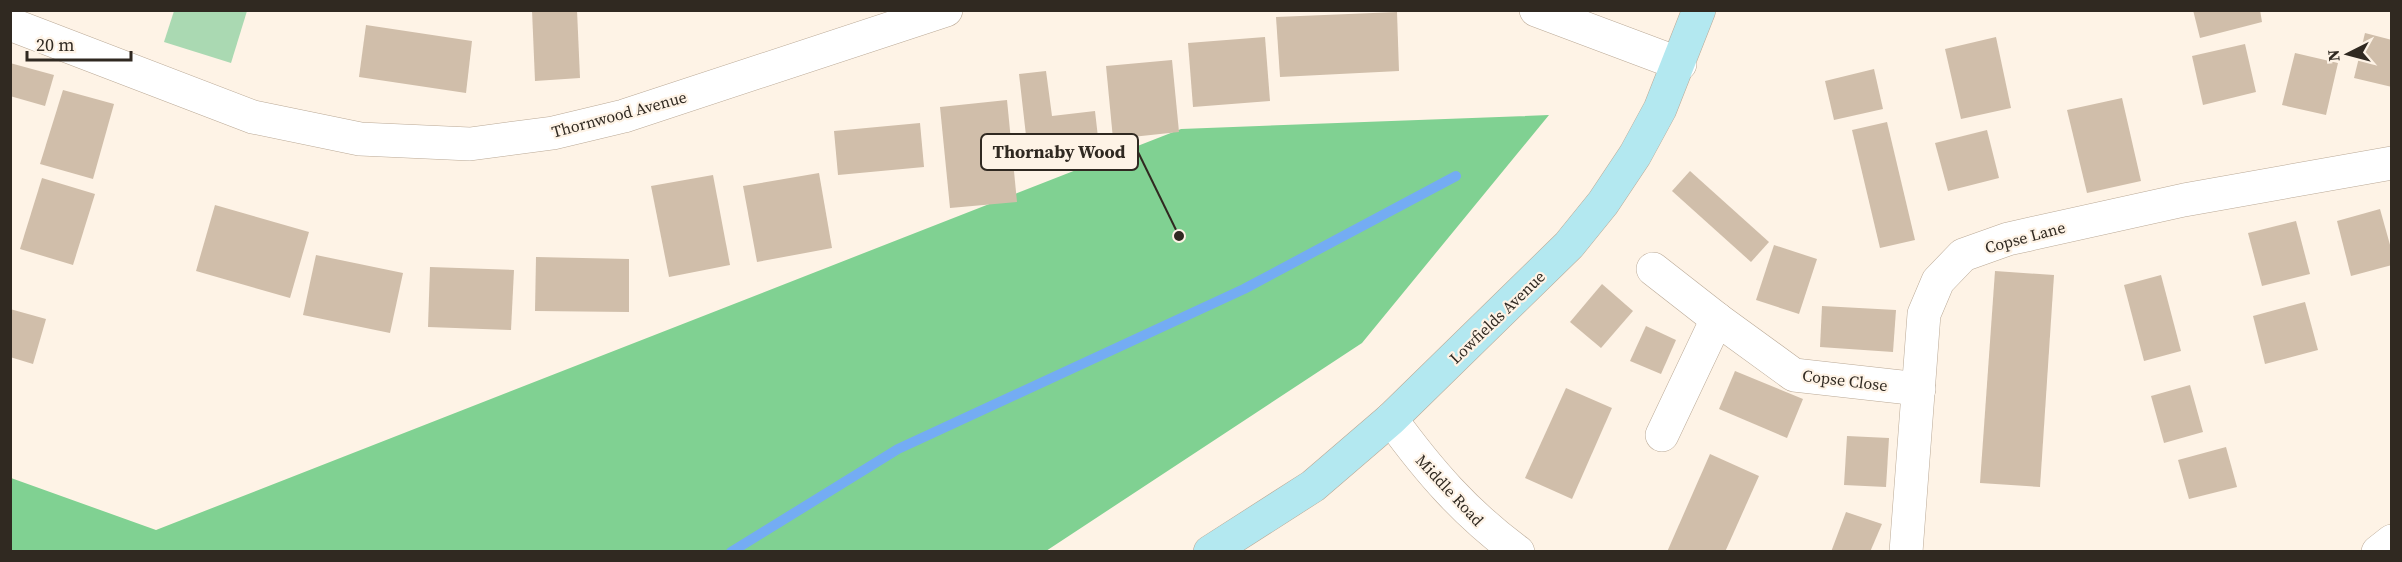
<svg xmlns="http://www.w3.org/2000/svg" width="2402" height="562" font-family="'Source Serif 4',serif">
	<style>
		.green { fill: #aad9b2 }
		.forest { fill: #80d192 }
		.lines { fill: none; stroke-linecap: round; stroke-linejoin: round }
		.stream { stroke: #74acf3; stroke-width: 10 }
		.building { fill: #d0beaa }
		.street-casing { stroke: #baa996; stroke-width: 34 }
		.secondary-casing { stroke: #baa996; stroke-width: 34 }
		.street { stroke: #fff; stroke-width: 33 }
		.secondary { stroke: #b3e8f0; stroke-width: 33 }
		.labels { text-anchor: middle; stroke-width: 4.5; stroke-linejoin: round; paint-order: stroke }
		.street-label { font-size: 16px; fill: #302921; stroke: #fef3e6 }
		.leader { fill: none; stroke: #302921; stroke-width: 2 }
		.callout-dot { fill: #302921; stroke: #fef3e6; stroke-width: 2 }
		.callout { fill: #fef3e6; stroke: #302921; stroke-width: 2 }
		.callout-label { font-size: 18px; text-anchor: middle; font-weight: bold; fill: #302921 }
	</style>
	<rect width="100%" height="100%" fill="#fef3e6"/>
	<polygon class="green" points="174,11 247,11 231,63 164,42"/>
	<polygon class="forest" points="1549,115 1362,343 1046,551 11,552 11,478 156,530 1181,129"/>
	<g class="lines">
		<polyline class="stream" points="731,552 898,449 1244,289 1456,176"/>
	</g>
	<g class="building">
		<polygon points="532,10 577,10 580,78 535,81"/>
		<polygon points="2193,10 2260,10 2262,22 2200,38"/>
		<polygon points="1397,12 1399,71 1280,77 1276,17"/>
		<polygon points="366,25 472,41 466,93 359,77"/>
		<polygon points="2365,33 2392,40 2392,87 2354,78"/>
		<polygon points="1265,37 1270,101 1193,107 1188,43"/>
		<polygon points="1996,37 2011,108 1961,119 1945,49"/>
		<polygon points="2245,44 2256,92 2203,105 2192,56"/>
		<polygon points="2295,53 2338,63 2326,115 2282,105"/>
		<polygon points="1172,60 1179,132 1113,139 1106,66"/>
		<polygon points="10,63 54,75 45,106 10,96"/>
		<polygon points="1874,69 1883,109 1834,120 1825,81"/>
		<polygon points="1046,71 1052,116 1095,111 1100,155 1029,162 1019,74"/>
		<polygon points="63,90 114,104 93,179 40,164"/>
		<polygon points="2122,98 2141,181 2087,193 2067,110"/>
		<polygon points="1007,100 1017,202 950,208 940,107"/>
		<polygon points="1887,122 1915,240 1880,248 1852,130"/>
		<polygon points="920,123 924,167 838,175 834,131"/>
		<polygon points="1987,130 1999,178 1948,191 1935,143"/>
		<polygon points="1690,171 1769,242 1751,262 1672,191"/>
		<polygon points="819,173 832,248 757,262 743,186"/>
		<polygon points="713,175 730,265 669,277 651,186"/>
		<polygon points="42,178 95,194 73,265 20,249"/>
		<polygon points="215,205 309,232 290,298 196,271"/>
		<polygon points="2380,209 2392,252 2392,265 2351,276 2337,221"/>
		<polygon points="2296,221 2310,274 2262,286 2248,233"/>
		<polygon points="1774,245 1817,259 1799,314 1756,300"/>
		<polygon points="316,255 403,273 390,333 303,315"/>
		<polygon points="536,257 629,259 629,312 535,311"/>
		<polygon points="430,267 514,270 511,330 428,327"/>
		<polygon points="1995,271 2054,275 2040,487 1980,483"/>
		<polygon points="2161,275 2181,351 2144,361 2124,285"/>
		<polygon points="1602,284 1633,311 1601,348 1570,322"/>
		<polygon points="2305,302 2318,350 2265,364 2253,316"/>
		<polygon points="1822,306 1896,310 1893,352 1820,347"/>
		<polygon points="10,309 46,319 33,364 10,357"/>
		<polygon points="1646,326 1676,340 1661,374 1630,361"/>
		<polygon points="1735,371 1803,399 1787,438 1719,409"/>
		<polygon points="2190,385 2203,432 2164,443 2151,396"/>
		<polygon points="1566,388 1612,408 1572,499 1525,478"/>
		<polygon points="1847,436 1889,438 1886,487 1844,485"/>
		<polygon points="2226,447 2237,487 2189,499 2178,460"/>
		<polygon points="1710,454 1759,476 1725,552 1667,552"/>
		<polygon points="1846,512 1882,524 1870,552 1831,552"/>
	</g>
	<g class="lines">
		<g class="street-casing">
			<g id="street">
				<polyline points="1536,10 1680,64"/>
				<polyline points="10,24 253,117 360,139 470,144 553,133 624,116 946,10"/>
				<polyline points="1653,269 1717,319"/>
				<path d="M1391,419c38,52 74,94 127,133"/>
				<polyline points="1662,435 1717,319 1794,375 1919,389"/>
				<polyline points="1906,552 1924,314 1938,281 1963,255 2008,239 2184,200 2392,163"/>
				<polyline points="2378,552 2392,541"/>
			</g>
		</g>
		<g class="secondary-casing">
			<polyline id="secondary" points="1210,552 1313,486 1391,419 1569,245 1603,203 1635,155 1660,109 1699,10"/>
		</g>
		<use href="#street" class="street"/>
		<use href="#secondary" class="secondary"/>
	</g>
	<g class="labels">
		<g class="street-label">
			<text transform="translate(619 114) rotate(-15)" y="6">Thornwood Avenue</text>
			<text transform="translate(2025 237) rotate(-15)" y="6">Copse Lane</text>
			<text transform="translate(1497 317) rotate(-44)" y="6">Lowfields Avenue</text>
			<text transform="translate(1845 380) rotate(7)" y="6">Copse Close</text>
			<text transform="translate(1450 490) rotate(47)" y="6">Middle Road</text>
		</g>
	</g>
	<path class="leader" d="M1179 236L1138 152"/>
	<circle class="callout-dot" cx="1179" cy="236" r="6"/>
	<rect class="callout" x="981" y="134" width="157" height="36" rx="6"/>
	<g class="callout-label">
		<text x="1059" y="158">Thornaby Wood</text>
	</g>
	<rect width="2402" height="562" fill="none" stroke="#302921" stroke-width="24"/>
	<g transform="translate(2348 54) rotate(264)" stroke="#fef3e6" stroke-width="4.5" paint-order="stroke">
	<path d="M0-4.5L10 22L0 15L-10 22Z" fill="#302921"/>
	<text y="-9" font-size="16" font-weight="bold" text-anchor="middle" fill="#302921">N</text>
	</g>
	<path d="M27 51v9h104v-9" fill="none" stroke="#302921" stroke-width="3"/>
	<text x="36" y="51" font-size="18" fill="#302921" stroke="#fef3e6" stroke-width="4.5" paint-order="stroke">20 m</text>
</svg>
